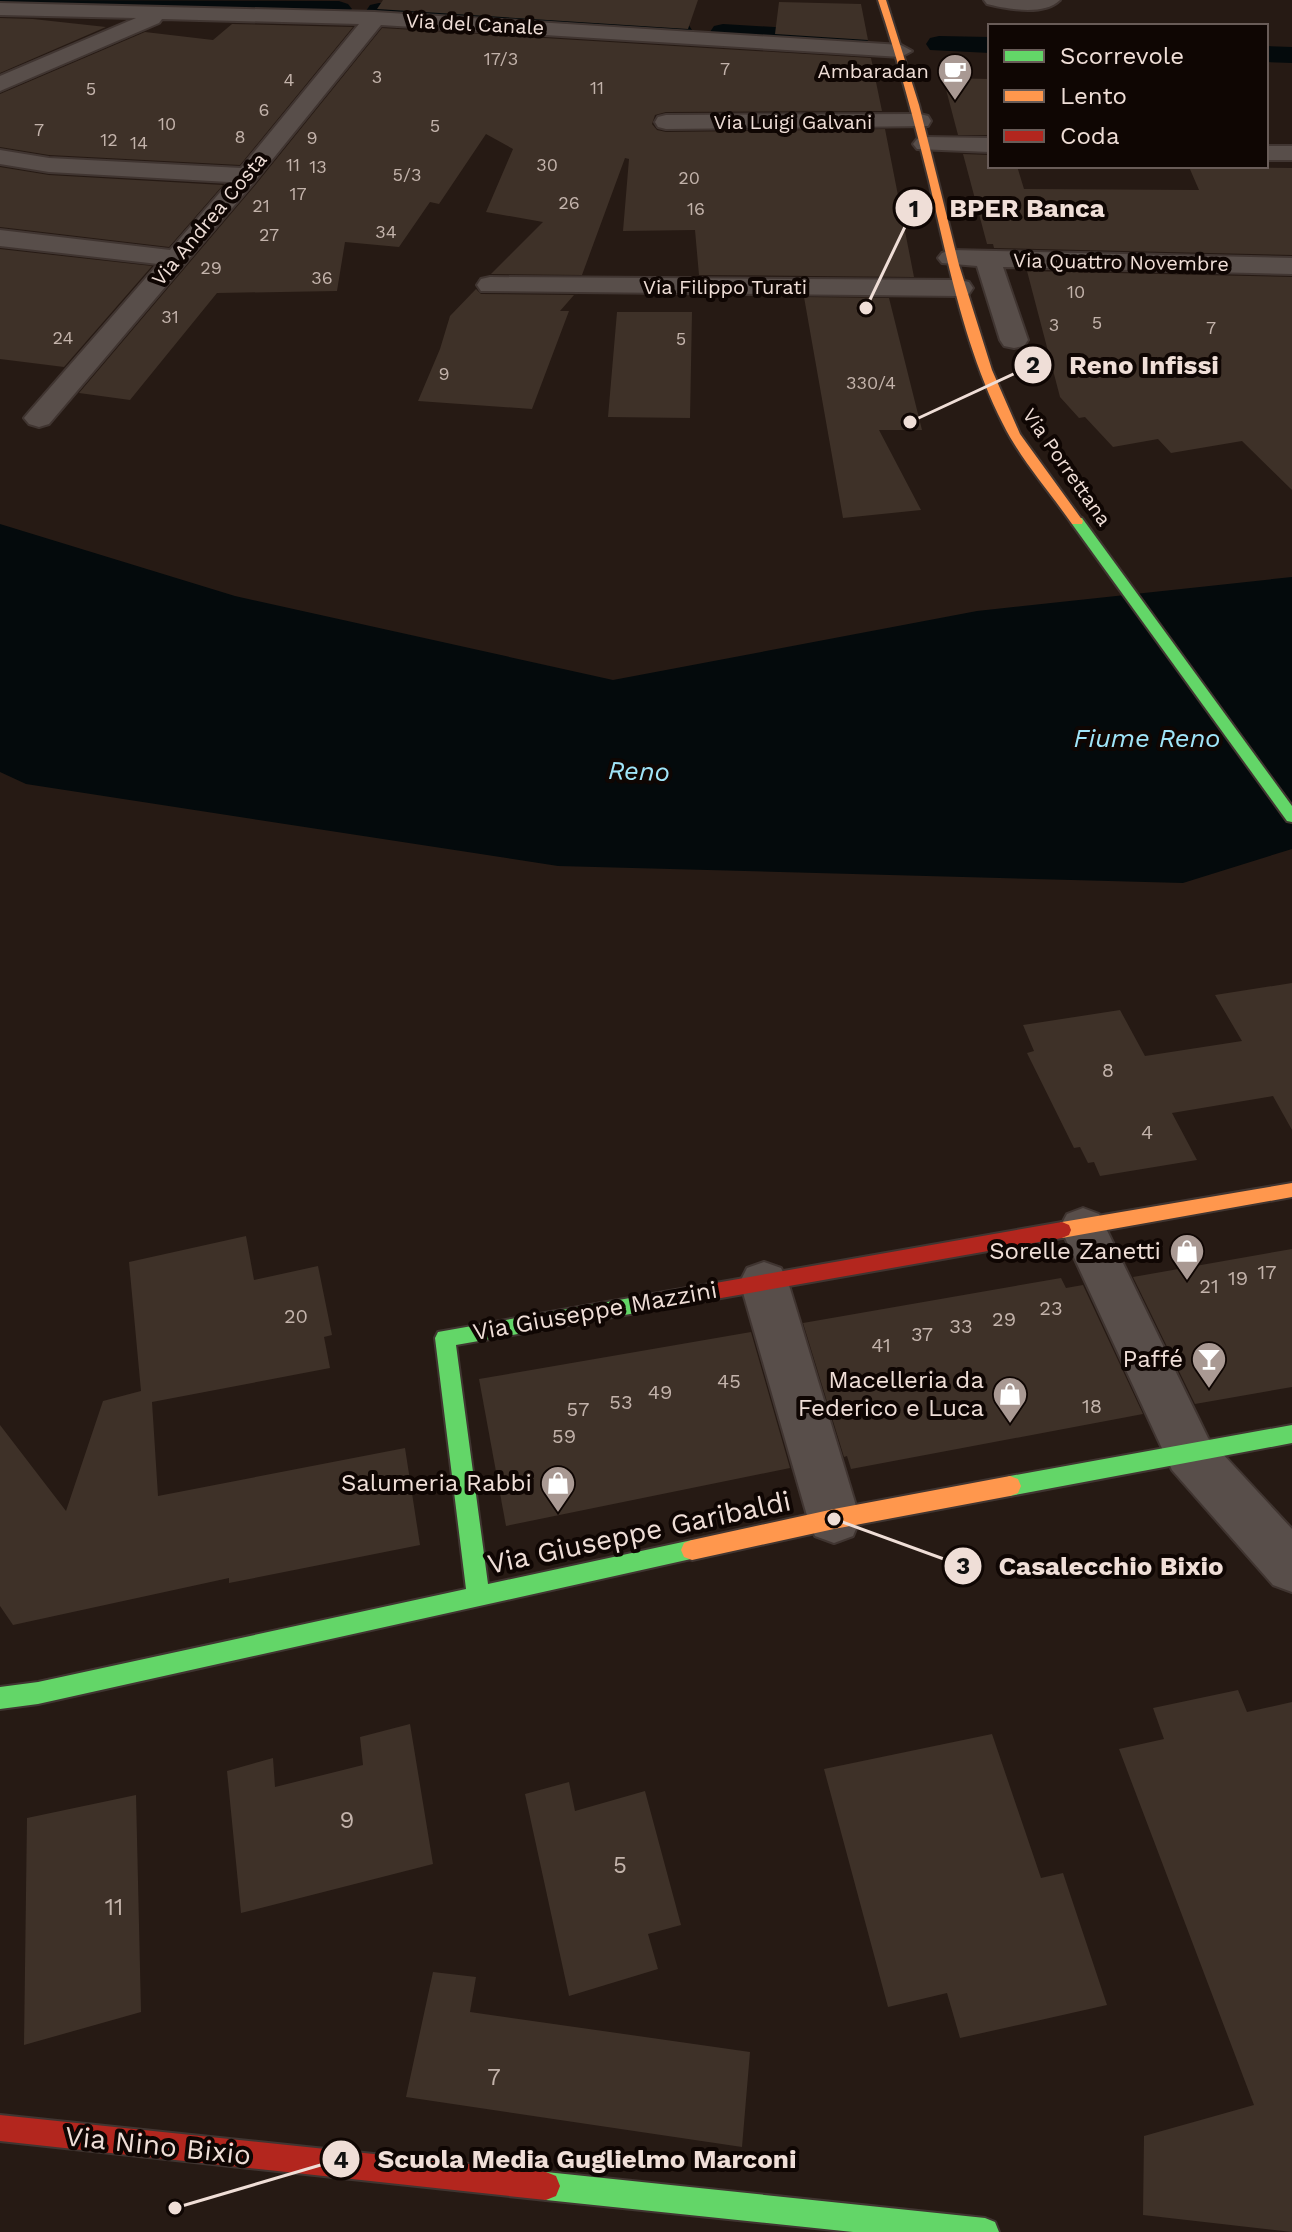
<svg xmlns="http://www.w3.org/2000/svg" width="1292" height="2232" font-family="'Work Sans',sans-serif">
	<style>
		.water { fill: #040a0c }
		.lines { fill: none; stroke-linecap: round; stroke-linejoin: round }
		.canal { fill: #040a0c; fill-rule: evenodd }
		.building { fill: #3e3128 }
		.street-casing { stroke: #403531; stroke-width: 4 }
		.fast-casing { stroke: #403531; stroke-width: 4 }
		.slow-casing { stroke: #403531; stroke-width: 4 }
		.jam-casing { stroke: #403531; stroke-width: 4 }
		.street { fill: #584e4a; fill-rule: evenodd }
		.fast { fill: #63d668; fill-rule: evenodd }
		.slow { fill: #ff974d; fill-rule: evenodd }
		.jam { fill: #b3261e; fill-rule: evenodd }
		.labels { text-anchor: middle; stroke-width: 8; stroke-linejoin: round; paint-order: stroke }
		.far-number-label { font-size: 18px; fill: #c3b3ab }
		.far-street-label { font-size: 20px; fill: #efded7; stroke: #0f0603 }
		.far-poi-label { font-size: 20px; fill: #efded7; stroke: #0f0603; text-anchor: end }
		.number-label { font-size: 20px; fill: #c3b3ab }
		.poi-label { font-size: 24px; fill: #efded7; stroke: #0f0603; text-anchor: end }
		.street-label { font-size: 24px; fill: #efded7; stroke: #0f0603 }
		.near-number-label { font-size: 24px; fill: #c3b3ab }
		.water-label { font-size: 26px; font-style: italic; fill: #a0e5f9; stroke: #0f0603 }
		.near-street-label { font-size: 28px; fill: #efded7; stroke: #0f0603 }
		.leader { fill: none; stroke: #efded7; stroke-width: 3 }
		.callout-dot { fill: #efded7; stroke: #0f0603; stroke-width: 3 }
		.mark-label { font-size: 24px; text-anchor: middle; font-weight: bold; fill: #111 }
		.callout-label { font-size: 26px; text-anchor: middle; font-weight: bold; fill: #efded7; stroke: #0f0603; stroke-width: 8; stroke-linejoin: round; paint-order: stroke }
	</style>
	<rect width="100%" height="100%" fill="#261a14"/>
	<polygon class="water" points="0,524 235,596 613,680 977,611 1292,577 1292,849 1183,883 558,866 26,784 0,772"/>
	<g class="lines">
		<g class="canal">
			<polygon points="0,0 339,1 348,4 352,9 348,14 339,17 0,9"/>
			<polygon points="379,3 679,22 688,24 692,30 688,36 679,38 370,17 366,11 370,5"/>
			<polygon points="723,24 855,32 864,34 868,40 864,46 855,48 714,38 710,32 714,26"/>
			<polygon points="939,36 990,37 990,53 930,50 926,44 930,38"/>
			<polygon points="1266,46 1292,47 1292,63 1266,62"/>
		</g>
	</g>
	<g class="building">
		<polygon points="383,0 698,0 688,29 377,9"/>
		<polygon points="779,2 861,4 868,40 775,34"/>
		<polygon points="0,18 33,19 106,27 0,73"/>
		<polygon points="232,24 353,27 240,165 49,155 0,147 0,94 145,32 213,40"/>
		<polygon points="382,28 871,58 882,111 666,112 655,115 652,124 657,130 666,132 885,129 914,277 699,275 695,230 623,231 629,159 625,158 582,275 491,274 543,222 486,212 513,149 486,134 439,204 430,202 399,247 345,242 337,291 217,293 130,400 79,393 257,183"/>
		<polygon points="943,78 990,79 990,135 958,135"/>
		<polygon points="963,154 990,155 990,166 1017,166 1024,189 1199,190 1189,167 1292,168 1292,255 994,248 993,244 987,244"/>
		<polygon points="0,167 49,175 223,185 169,247 0,227"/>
		<polygon points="0,249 152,266 64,367 0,359"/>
		<polygon points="1027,271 1292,277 1292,490 1242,441 1171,453 1158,439 1113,447 1085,417 1079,418 1060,397"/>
		<polygon points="476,289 481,294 574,295 560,311 569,311 532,409 418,401 440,349 450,316"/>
		<polygon points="804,297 889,298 922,430 879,430 921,510 843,518"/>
		<polygon points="617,312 692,312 690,418 608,417"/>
		<polygon points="1292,983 1292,1130 1273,1096 1172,1113 1197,1160 1100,1176 1094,1162 1088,1163 1080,1147 1074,1148 1027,1053 1034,1051 1023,1025 1120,1010 1145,1056 1242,1041 1215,995"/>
		<polygon points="246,1236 254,1280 318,1266 332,1335 324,1337 330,1368 152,1402 158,1496 405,1448 420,1545 229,1583 229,1578 13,1625 0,1606 0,1425 66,1511 103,1401 141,1391 129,1262"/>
		<polygon points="1292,1249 1292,1387 1195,1404 1133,1277"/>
		<polygon points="1061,1278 1066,1288 1083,1285 1143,1414 851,1469 847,1456 844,1457 803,1323"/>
		<polygon points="751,1332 790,1468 506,1526 479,1379"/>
		<polygon points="1238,1690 1247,1712 1292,1702 1292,2232 1143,2215 1144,2136 1254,2105 1119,1749 1164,1739 1153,1708"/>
		<polygon points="410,1724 433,1864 241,1913 227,1771 273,1758 275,1787 363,1765 360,1737"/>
		<polygon points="992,1734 1041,1878 1063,1873 1107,2005 960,2038 947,1993 888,2007 824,1769"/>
		<polygon points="569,1782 575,1811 645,1791 681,1925 648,1934 658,1969 569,1996 525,1794"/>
		<polygon points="136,1795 141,2012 24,2045 27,1818"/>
		<polygon points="433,1972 476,1977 470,2012 750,2052 742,2147 406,2097"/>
	</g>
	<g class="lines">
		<g class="street-casing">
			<g id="street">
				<path d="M984,0h76c-16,16 -53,9 -73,4z"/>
				<polygon points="0,3 375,12 901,45 912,51 901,57 381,25 255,181 49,424 39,427 29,424 24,418 29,412 158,264 0,246 0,230 170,250 229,182 49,172 0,164 0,150 49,158 241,168 359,24 162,19 159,23 0,91 0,76 136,18 0,15"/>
				<polygon points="920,114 928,116 931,121 928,126 666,129 658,127 655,122 658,117 666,115"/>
				<polygon points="925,137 990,138 990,152 917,149 913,144 917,139"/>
				<rect x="1266" y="146" width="26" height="14"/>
				<polygon points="951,250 1292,258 1292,274 1003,267 1028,340 1024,346 1014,348 1004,346 1000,340 977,266 942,263 938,258 942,253"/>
				<polygon points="490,277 960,280 969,282 973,288 969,294 960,296 481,291 477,285 481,279"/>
				<polygon points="1083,1208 1099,1214 1208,1438 1292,1529 1292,1592 1273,1585 1172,1470 1060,1227 1067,1214"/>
				<polygon points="764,1262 781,1268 788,1282 860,1519 853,1536 834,1543 815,1536 808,1519 740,1282 747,1268"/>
			</g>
		</g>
		<g class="fast-casing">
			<g id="fast">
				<polygon points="1072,518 1082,518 1292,806 1292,822 1287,821 1072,524"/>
				<polygon points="647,1295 654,1297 657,1303 654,1309 647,1311 456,1345 488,1584 692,1540 700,1543 703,1550 700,1557 38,1704 0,1709 0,1687 38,1682 466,1589 435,1338 438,1332"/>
				<polygon points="1292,1425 1292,1443 1010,1496 1002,1493 999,1486 1002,1479 1010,1476"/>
				<polygon points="546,2172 985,2218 995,2222 999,2232 853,2232 546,2200 536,2196 532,2186 536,2176"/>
			</g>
		</g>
		<g class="slow-casing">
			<g id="slow">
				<path d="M878,0h8l33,105 40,160 33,105 28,64 63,87 -1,3h-10c-23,-33 -51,-64 -69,-100 -38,-75 -55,-161 -74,-243 -15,-61 -31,-121 -51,-181z"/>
				<polygon points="1292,1183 1292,1197 1062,1238 1055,1235 1053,1230 1055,1225 1062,1222"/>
				<polygon points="1010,1476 1018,1479 1021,1486 1018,1493 1010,1496 834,1529 692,1560 684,1557 681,1550 684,1543 692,1540 834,1509"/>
			</g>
		</g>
		<g class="jam-casing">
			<g id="jam">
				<polygon points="1062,1222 1069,1225 1071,1230 1069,1235 1062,1238 647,1311 640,1309 637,1303 640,1297 647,1295"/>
				<polygon points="0,2115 546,2172 556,2176 560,2186 556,2196 546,2200 0,2141"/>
			</g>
		</g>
		<use href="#street" class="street"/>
		<use href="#fast" class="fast"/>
		<use href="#slow" class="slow"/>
		<use href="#jam" class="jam"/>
	</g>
	<defs>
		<g id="cafe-pin" transform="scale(1.8)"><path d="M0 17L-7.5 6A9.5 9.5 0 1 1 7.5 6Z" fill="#a99993" stroke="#0f0603"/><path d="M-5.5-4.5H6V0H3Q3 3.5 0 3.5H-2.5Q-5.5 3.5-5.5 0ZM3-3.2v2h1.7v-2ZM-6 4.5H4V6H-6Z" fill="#fff"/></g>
		<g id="shop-pin" transform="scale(1.8)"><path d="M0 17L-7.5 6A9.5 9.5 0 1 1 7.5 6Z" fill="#a99993" stroke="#0f0603"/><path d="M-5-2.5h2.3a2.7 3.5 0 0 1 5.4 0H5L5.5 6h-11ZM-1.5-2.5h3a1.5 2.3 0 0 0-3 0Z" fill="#fff"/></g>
		<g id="bar-pin" transform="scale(1.8)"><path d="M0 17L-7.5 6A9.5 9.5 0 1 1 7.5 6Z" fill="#a99993" stroke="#0f0603"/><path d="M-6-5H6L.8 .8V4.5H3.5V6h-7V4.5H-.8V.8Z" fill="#fff"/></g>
	</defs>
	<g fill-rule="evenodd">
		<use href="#cafe-pin" x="955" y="71"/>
		<use href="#shop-pin" x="1187" y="1251"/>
		<use href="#bar-pin" x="1209" y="1359"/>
		<use href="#shop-pin" x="1010" y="1394"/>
		<use href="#shop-pin" x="558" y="1483"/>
	</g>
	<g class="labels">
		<g class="far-number-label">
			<text x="501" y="65">17/3</text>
			<text x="725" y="75">7</text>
			<text x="377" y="83">3</text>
			<text x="289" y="86">4</text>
			<text x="597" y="94">11</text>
			<text x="91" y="95">5</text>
			<text x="264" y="116">6</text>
			<text x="167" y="130">10</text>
			<text x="435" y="132">5</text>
			<text x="39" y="136">7</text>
			<text x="240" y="143">8</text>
			<text x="312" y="144">9</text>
			<text x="109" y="146">12</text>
			<text x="139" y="149">14</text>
			<text x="293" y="171">11</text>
			<text x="547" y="171">30</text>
			<text x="318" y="173">13</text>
			<text x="407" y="181">5/3</text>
			<text x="689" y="184">20</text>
			<text x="298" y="200">17</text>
			<text x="569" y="209">26</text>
			<text x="261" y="212">21</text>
			<text x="696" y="215">16</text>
			<text x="386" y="238">34</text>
			<text x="269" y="241">27</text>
			<text x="211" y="274">29</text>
			<text x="322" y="284">36</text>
			<text x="1076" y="298">10</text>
			<text x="170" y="323">31</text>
			<text x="1097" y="329">5</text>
			<text x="1054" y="331">3</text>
			<text x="1211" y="334">7</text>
			<text x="63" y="344">24</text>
			<text x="681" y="345">5</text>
			<text x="444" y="380">9</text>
			<text x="871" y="389">330/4</text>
		</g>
		<g class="far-street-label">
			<text transform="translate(475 24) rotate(3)" y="7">Via del Canale</text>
			<text x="793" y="129">Via Luigi Galvani</text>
			<text transform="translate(209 219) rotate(-50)" y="7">Via Andrea Costa</text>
			<text transform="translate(1121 262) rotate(1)" y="7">Via Quattro Novembre</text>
			<text x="725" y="294">Via Filippo Turati</text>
			<text transform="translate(1067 467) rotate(55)" y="7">Via Porrettana</text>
		</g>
		<g class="far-poi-label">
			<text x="929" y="78">Ambaradan</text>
		</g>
		<g class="number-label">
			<text x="1108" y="1077">8</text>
			<text x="1147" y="1139">4</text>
			<text x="1267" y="1279">17</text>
			<text x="1238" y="1285">19</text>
			<text x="1209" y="1293">21</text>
			<text x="1051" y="1315">23</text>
			<text x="296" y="1323">20</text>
			<text x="1004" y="1326">29</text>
			<text x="961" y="1333">33</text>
			<text x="922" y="1341">37</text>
			<text x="881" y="1352">41</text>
			<text x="729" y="1388">45</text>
			<text x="660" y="1399">49</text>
			<text x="621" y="1409">53</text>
			<text x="1092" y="1413">18</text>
			<text x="578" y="1416">57</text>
			<text x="564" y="1443">59</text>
		</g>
		<g class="poi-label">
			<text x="1161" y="1259">Sorelle Zanetti</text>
			<text x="1183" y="1367">Paffé</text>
			<text x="984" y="1388">Macelleria da<tspan x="984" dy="28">Federico e Luca</tspan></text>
			<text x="532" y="1491">Salumeria Rabbi</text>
		</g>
		<g class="street-label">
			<text transform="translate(595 1311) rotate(-10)" y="8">Via Giuseppe Mazzini</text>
		</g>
		<g class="near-number-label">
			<text x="347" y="1828">9</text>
			<text x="620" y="1873">5</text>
			<text x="114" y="1915">11</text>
			<text x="494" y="2085">7</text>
		</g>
		<g class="water-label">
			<text x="1147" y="747">Fiume Reno</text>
			<text transform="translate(639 771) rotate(2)" y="9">Reno</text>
		</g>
		<g class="near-street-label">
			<text transform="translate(639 1532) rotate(-12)" y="10">Via Giuseppe Garibaldi</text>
			<text transform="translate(158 2145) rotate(6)" y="10">Via Nino Bixio</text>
		</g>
	</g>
	<path class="leader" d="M866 308L914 208M910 422L1033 365M834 1519L963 1566M175 2208L341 2159"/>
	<g class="callout-dot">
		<circle cx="866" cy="308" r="8"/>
		<circle cx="910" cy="422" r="8"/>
		<circle cx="834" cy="1519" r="8"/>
		<circle cx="175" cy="2208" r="8"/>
		<circle cx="914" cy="208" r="20"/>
		<circle cx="1033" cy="365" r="20"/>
		<circle cx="963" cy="1566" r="20"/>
		<circle cx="341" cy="2159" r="20"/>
	</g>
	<g class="mark-label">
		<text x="914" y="217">1</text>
		<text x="1033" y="373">2</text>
		<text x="963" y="1574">3</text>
		<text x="341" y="2168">4</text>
	</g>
	<g class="callout-label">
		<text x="1027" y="217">BPER Banca</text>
		<text x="1144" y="374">Reno Infissi</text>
		<text x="1111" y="1575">Casalecchio Bixio</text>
		<text x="587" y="2168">Scuola Media Guglielmo Marconi</text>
	</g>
	<rect x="988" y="24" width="280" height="144" fill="#0f0603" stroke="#695c58" stroke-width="2"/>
	<rect x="1004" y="50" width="40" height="12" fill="#63d668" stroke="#695c58" stroke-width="2"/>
	<text x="1060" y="64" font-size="24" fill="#efded7">Scorrevole</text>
	<rect x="1004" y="90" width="40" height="12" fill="#ff974d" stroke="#695c58" stroke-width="2"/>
	<text x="1060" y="104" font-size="24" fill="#efded7">Lento</text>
	<rect x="1004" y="130" width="40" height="12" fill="#b3261e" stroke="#695c58" stroke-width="2"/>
	<text x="1060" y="144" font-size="24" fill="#efded7">Coda</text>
</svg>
